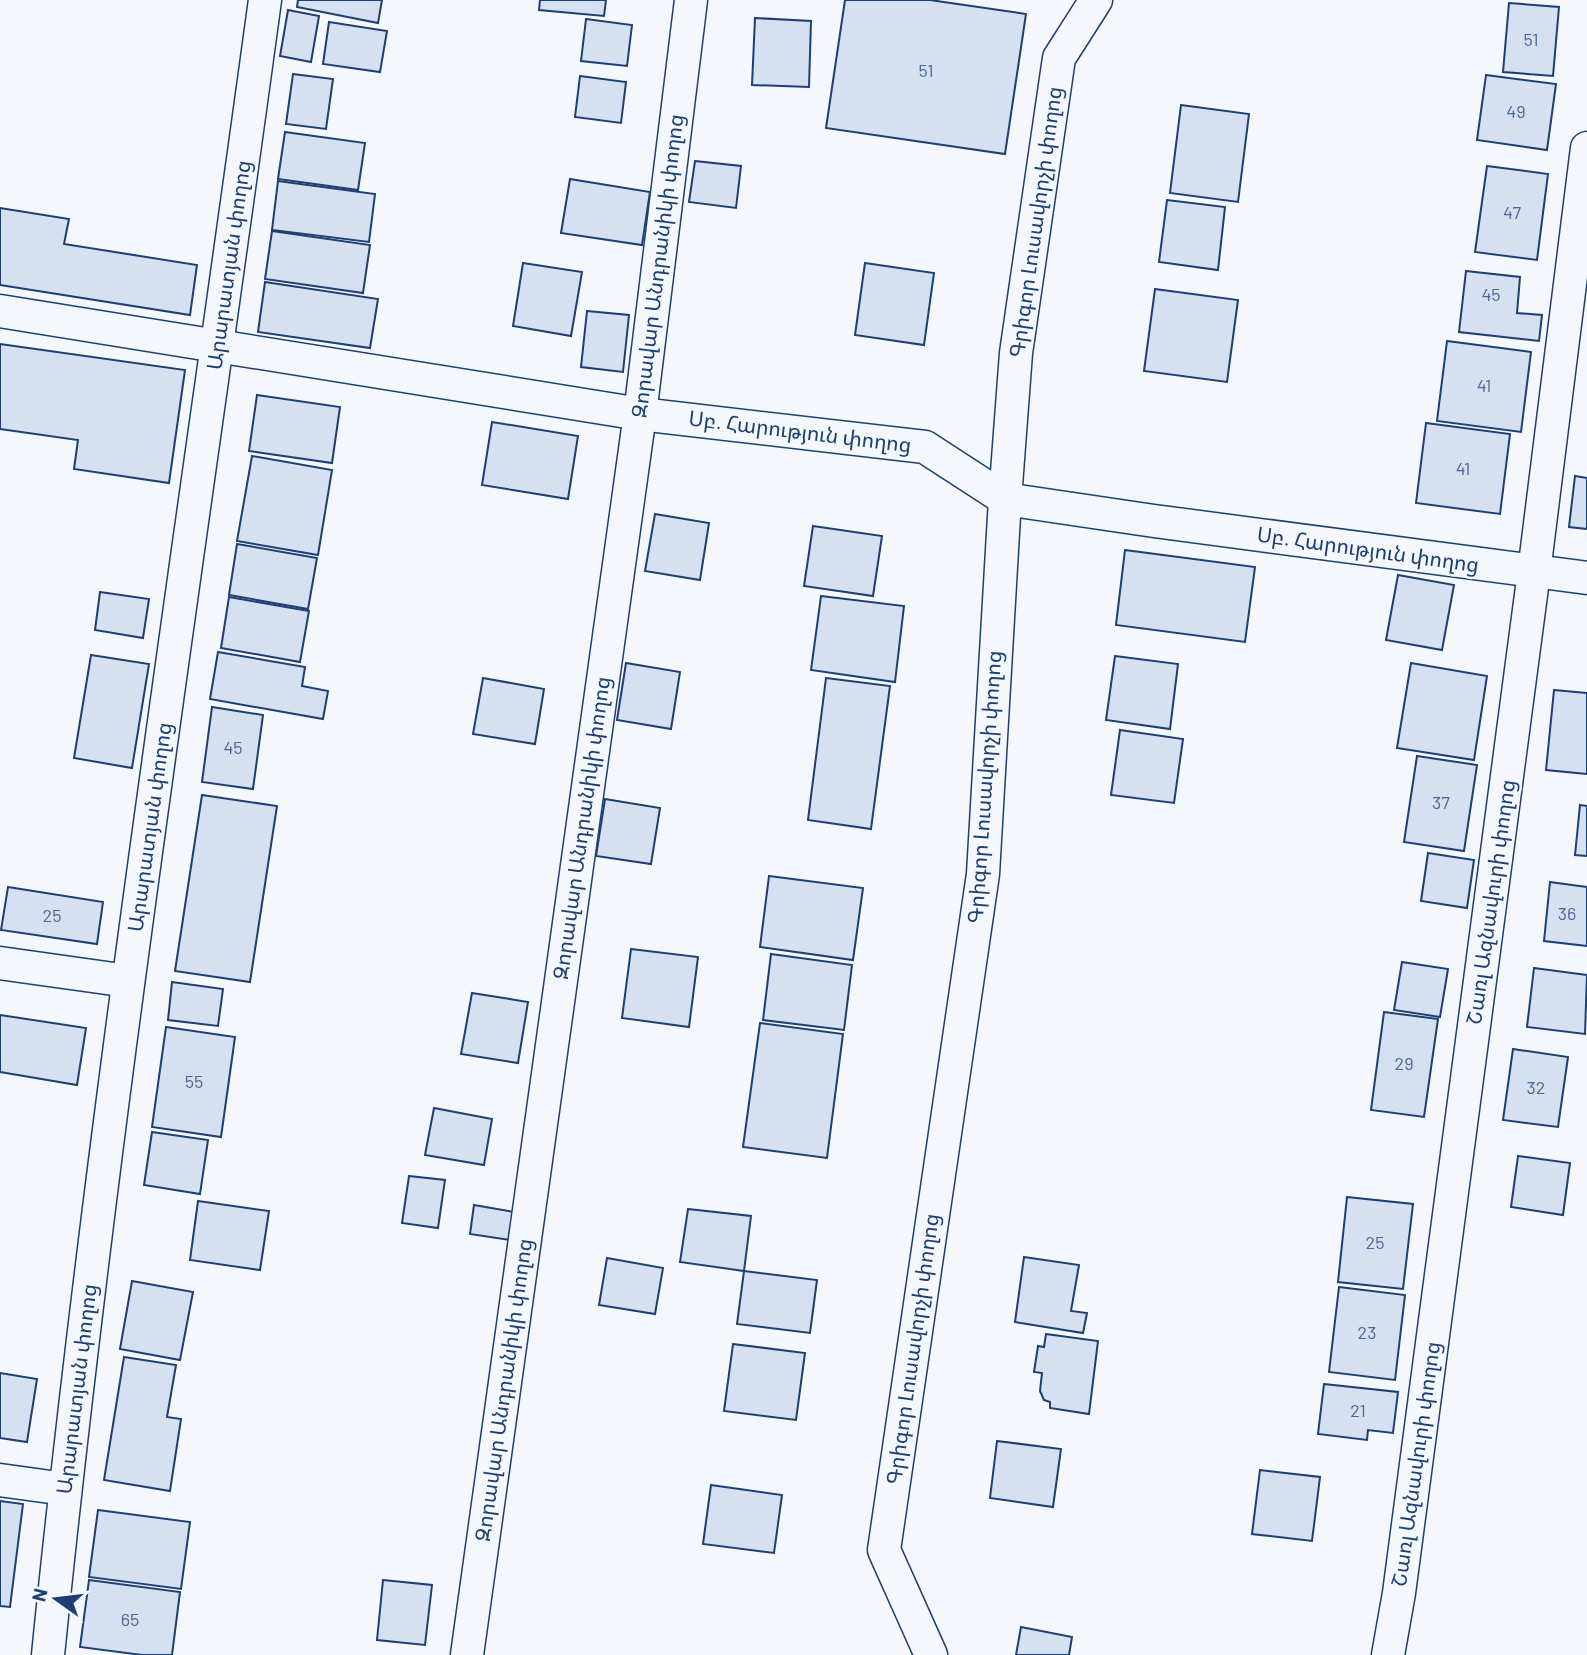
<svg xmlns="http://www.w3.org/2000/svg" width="1587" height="1655" font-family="Barlow,'Noto Sans Armenian',sans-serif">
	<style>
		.building { fill: #d5e0f0; stroke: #1d3f73; stroke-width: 2 }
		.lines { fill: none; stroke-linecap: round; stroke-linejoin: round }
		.street-casing { stroke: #1d3f73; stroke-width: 35 }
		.street { stroke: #f4f7fb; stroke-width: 32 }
		.labels { text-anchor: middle; stroke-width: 5; stroke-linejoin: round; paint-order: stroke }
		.number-label { font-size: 18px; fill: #4b6792 }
		.street-label { font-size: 21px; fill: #1d3f73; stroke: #f4f7fb }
	</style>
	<rect width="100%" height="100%" fill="#f4f7fb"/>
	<g class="building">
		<polygon points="298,0 382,0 378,23 297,7"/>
		<polygon points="540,0 606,0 604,16 539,10"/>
		<polygon points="845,0 930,0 1026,14 1005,154 826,128"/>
		<polygon points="1509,3 1559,7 1553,76 1503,72"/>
		<polygon points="288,10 319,16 311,62 280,56"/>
		<polygon points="755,18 811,21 809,87 752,85"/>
		<polygon points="586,19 632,25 627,66 581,61"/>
		<polygon points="329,22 387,31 380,72 323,64"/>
		<polygon points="293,74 333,79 326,129 286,124"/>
		<polygon points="1486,75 1556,84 1547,150 1477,140"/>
		<polygon points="580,76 626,82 621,123 575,117"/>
		<polygon points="1181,105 1249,114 1238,202 1170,193"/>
		<polygon points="285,132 365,143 358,190 278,179"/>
		<polygon points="695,161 741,166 736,208 689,202"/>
		<polygon points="1487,166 1548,174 1537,260 1475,252"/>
		<polygon points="570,179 650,192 642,245 561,233"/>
		<polygon points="278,181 375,194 369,242 272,230"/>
		<polygon points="1167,200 1225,207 1218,270 1159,262"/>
		<polygon points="0,208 69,219 64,244 197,265 190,315 0,285"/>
		<polygon points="272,231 370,245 363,293 265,279"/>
		<polygon points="523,263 582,272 571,336 513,326"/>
		<polygon points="865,263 934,273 924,345 855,335"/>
		<polygon points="1466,271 1520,277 1517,313 1542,315 1539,341 1459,332"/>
		<polygon points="265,282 378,299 370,348 258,332"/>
		<polygon points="1155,289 1238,300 1227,382 1144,371"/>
		<polygon points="587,311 629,315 623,372 581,367"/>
		<polygon points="1447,341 1531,352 1521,432 1437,421"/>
		<polygon points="0,344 185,370 169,483 74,469 78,440 0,429"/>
		<polygon points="257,395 340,407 332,463 249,451"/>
		<polygon points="492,422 578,436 568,499 482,485"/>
		<polygon points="1426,423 1510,434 1500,514 1416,503"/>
		<polygon points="252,456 332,470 318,555 237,541"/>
		<polygon points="1575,476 1587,478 1587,529 1569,527"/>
		<polygon points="655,514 709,523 700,580 645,571"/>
		<polygon points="813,526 882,536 873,596 804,586"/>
		<polygon points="237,544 317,558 308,609 229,595"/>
		<polygon points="1125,550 1255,567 1245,642 1116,625"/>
		<polygon points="1398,575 1454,585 1442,650 1386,640"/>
		<polygon points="100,592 149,599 143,638 95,630"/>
		<polygon points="821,596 904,606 895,682 811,670"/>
		<polygon points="229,597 309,611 300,662 221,648"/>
		<polygon points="218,652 305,667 302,686 328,691 323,719 210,699"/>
		<polygon points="91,655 149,664 132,768 74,758"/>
		<polygon points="1115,656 1178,664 1170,729 1106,720"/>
		<polygon points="626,663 680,672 671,729 617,720"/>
		<polygon points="1411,663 1487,676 1474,760 1397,748"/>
		<polygon points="483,678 544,689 535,744 473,734"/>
		<polygon points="826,678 890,686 871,829 808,820"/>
		<polygon points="1554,690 1587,693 1587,774 1546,770"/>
		<polygon points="212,707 263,715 253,789 202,782"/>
		<polygon points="1120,730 1183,739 1174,803 1111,795"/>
		<polygon points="1417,756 1477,765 1464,851 1404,842"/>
		<polygon points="202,795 277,806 250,982 175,971"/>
		<polygon points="605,799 660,808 651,864 596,856"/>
		<polygon points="1580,805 1587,806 1587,856 1575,855"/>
		<polygon points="1428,853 1474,860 1467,908 1421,901"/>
		<polygon points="769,876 863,888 853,960 760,947"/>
		<polygon points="1550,882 1587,887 1587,946 1544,941"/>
		<polygon points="8,887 103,902 97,944 1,930"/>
		<polygon points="631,949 698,957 689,1027 622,1018"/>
		<polygon points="771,954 852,965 844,1030 763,1020"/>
		<polygon points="1402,962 1448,969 1440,1017 1394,1010"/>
		<polygon points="1534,968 1587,975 1585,1034 1527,1027"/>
		<polygon points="172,982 223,989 218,1026 168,1020"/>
		<polygon points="472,993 528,1002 518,1063 461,1054"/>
		<polygon points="1384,1012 1438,1019 1424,1117 1371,1110"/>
		<polygon points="0,1015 86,1028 77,1085 0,1072"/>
		<polygon points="760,1023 843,1034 827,1158 743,1147"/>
		<polygon points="166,1027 235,1037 221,1137 152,1127"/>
		<polygon points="1513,1049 1568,1057 1558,1127 1503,1120"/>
		<polygon points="434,1108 492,1119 484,1165 425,1155"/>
		<polygon points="152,1132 208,1140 200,1194 144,1185"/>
		<polygon points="1518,1156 1570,1163 1563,1215 1511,1207"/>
		<polygon points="409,1176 445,1180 438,1228 402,1223"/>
		<polygon points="1347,1197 1413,1204 1403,1289 1338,1282"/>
		<polygon points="198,1201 269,1211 260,1270 190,1260"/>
		<polygon points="474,1205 520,1213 516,1241 470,1234"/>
		<polygon points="688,1209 751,1216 744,1271 680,1262"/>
		<polygon points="1024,1257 1079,1265 1071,1311 1087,1313 1083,1333 1015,1322"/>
		<polygon points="607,1258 663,1268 655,1314 599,1305"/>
		<polygon points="744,1271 817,1280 810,1333 737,1324"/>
		<polygon points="132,1281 193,1292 180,1360 120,1349"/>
		<polygon points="1339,1287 1405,1295 1395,1380 1329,1372"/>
		<polygon points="1046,1334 1098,1341 1089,1414 1050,1408 1050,1402 1044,1400 1040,1391 1042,1373 1034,1372 1038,1346 1044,1347"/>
		<polygon points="733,1344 805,1353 796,1420 724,1411"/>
		<polygon points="124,1357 176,1365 167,1417 181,1419 170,1491 104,1480"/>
		<polygon points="0,1373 37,1379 27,1442 0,1438"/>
		<polygon points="1324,1384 1398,1392 1393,1433 1368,1430 1367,1440 1318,1434"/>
		<polygon points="997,1441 1061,1449 1053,1507 990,1498"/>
		<polygon points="1260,1470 1320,1477 1312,1541 1252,1534"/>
		<polygon points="711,1485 782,1495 774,1553 703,1544"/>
		<polygon points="0,1501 23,1504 10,1607 0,1606"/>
		<polygon points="98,1510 190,1522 181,1589 89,1577"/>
		<polygon points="89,1580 180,1592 172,1655 142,1655 80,1647"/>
		<polygon points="383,1580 432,1585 425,1645 377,1640"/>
		<polygon points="1021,1627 1072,1637 1069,1655 1016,1655"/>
	</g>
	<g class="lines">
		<g class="street-casing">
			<g id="street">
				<polyline points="0,311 640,414 925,447 1005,499 1154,521 1587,578"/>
				<polyline points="0,963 128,981"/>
				<polyline points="0,1480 65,1489"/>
				<path d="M48,1655c56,-553 142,-1104 217,-1655"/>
				<polyline points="467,1655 640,414 691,0"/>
				<polyline points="931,1655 884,1550 983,874 1005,499 1016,353 1059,58 1096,0"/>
				<polyline points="1388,1655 1399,1593 1534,572 1587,148"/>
			</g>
		</g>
		<use href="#street" class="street"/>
	</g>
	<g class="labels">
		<g class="number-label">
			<text x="1531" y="46">51</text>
			<text x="926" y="77">51</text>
			<text x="1516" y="118">49</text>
			<text x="1512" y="219">47</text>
			<text x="1491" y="301">45</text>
			<text x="1484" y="392">41</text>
			<text x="1463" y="475">41</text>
			<text x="233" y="754">45</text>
			<text x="1441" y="809">37</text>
			<text x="1567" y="920">36</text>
			<text x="52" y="922">25</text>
			<text x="1404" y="1070">29</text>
			<text x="194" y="1088">55</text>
			<text x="1536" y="1094">32</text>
			<text x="1375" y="1249">25</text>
			<text x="1367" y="1339">23</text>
			<text x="1358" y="1417">21</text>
			<text x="130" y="1626">65</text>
		</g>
		<g class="street-label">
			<text transform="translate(1036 222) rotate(-82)" y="7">Գրիգոր Լուսավորչի փողոց</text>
			<text transform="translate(229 265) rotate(-82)" y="7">Արարատյան փողոց</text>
			<text transform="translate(658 266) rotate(-83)" y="7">Զորավար Անդրանիկի փողոց</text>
			<text transform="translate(800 432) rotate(7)" y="7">Սբ. Հարություն փողոց</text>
			<text transform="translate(1368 550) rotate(8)" y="7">Սբ. Հարություն փողոց</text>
			<text transform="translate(985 787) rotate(-86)" y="7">Գրիգոր Լուսավորչի փողոց</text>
			<text transform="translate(150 827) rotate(-82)" y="7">Արարատյան փողոց</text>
			<text transform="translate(582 828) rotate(-82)" y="7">Զորավար Անդրանիկի փողոց</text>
			<text transform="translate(1491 902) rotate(-82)" y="7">Շառլ Ազնավուրի փողոց</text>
			<text transform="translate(913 1349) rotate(-82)" y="7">Գրիգոր Լուսավորչի փողոց</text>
			<text transform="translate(77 1389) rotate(-83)" y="7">Արարատյան փողոց</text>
			<text transform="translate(504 1390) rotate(-82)" y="7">Զորավար Անդրանիկի փողոց</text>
			<text transform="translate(1416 1464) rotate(-82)" y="7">Շառլ Ազնավուրի փողոց</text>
		</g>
	</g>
	<g transform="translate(56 1599) rotate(284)" stroke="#f4f7fb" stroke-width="5" paint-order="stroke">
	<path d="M0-5L12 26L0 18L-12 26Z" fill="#1d3f73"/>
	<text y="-10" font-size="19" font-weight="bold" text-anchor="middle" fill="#1d3f73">N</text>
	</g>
</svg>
